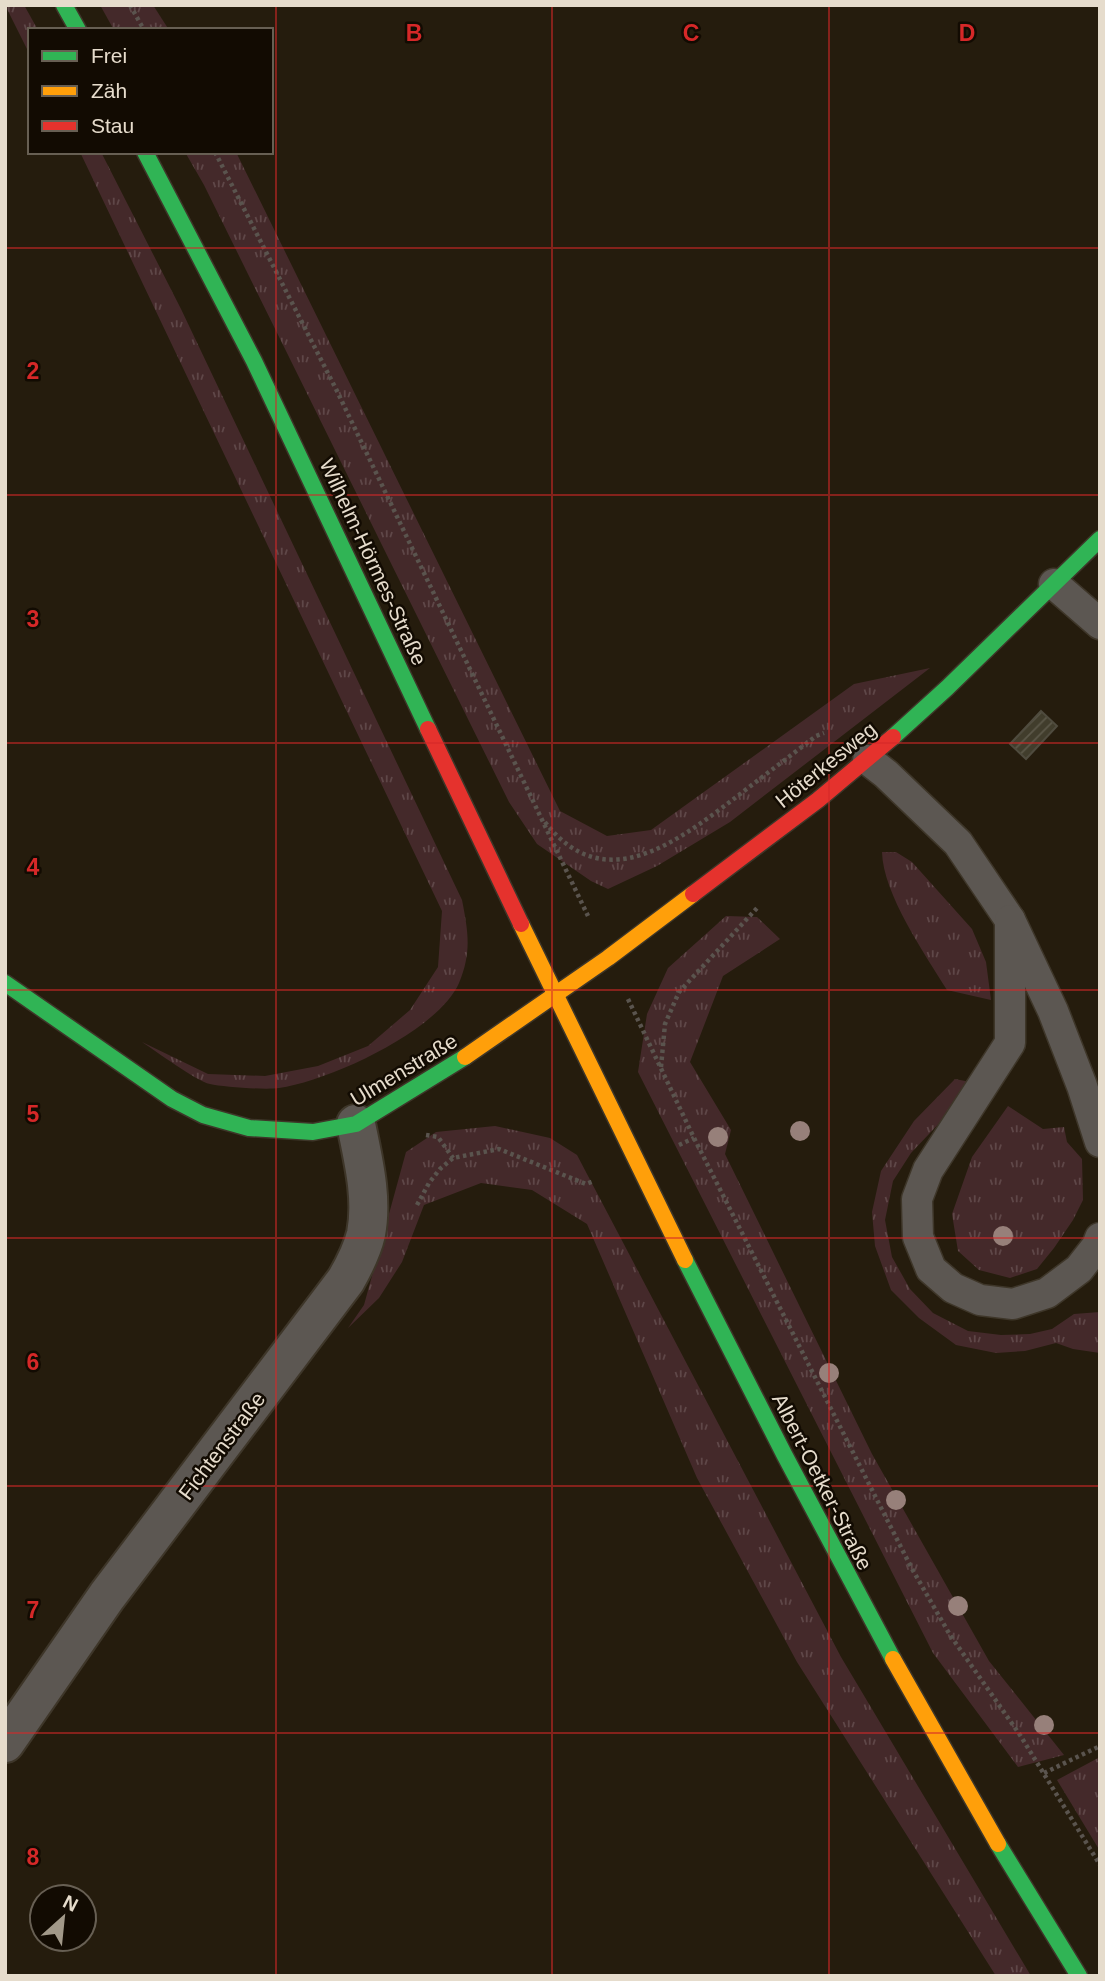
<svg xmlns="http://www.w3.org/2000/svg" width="1105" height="1981" font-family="Arial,sans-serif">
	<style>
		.grass { fill: url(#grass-tufts) }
		.building { fill: url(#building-hatch); stroke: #4f4b3e; stroke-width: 2 }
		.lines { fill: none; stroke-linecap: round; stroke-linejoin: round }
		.lane-casing { stroke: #3e3629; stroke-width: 33 }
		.street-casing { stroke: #3e3629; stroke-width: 42 }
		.fast-casing { stroke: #3e3629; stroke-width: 19 }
		.slow-casing { stroke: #3e3629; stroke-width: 19 }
		.jam-casing { stroke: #3e3629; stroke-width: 19 }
		.path { stroke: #5a544e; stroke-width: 4.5; stroke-dasharray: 3.5 3.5; stroke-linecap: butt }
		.lane { stroke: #5c5752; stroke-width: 30 }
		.street { stroke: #5c5752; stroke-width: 38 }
		.fast { stroke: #30b455; stroke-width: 16 }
		.slow { stroke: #ff9f0a; stroke-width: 16 }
		.jam { stroke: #e5322d; stroke-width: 16 }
		.tree { fill: #97807a }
		.grid { fill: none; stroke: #d62828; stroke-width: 2; stroke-opacity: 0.55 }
		.labels { text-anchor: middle; stroke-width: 5; stroke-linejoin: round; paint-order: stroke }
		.street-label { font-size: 21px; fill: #e6dccc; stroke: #120b02 }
		.grid-label { font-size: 23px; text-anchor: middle; font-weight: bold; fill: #d62828; stroke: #120b02; stroke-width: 5; stroke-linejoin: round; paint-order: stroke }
	</style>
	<defs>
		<pattern id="grass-tufts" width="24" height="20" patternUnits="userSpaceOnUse" patternTransform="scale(1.75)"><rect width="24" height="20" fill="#44292a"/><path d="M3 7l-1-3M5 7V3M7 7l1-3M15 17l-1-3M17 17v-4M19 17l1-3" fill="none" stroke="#5f4748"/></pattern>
		<pattern id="building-hatch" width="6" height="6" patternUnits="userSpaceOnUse" patternTransform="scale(1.75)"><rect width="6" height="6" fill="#413d2c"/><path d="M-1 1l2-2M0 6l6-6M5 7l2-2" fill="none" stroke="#5c5849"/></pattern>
	</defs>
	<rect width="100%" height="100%" fill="#251c0d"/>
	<g class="grass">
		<polygon points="5,5 24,5 38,30 30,30 30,55"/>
		<polygon points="100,5 153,5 169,30 114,30"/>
		<path d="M80,152h21l80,157 281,591c6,31 10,52 -3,83 -21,48 -130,98 -180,105 -13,2 -56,-1 -69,-4 -14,-3 -54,-33 -68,-42l66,32 57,2 53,-10 50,-20 42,-36 28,-43 4,-56z"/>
		<polygon points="185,152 236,152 560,811 607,836 651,830 854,684 930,668 730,822 657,866 608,889 591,881 537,844 509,802 204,185"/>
		<path d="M882,852h14l16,10 60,67 14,33 5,38 -44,-10c-22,-36 -64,-96 -65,-138z"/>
		<polygon points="726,916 757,917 780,939 723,976 690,1062 731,1130 725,1154 872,1454 989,1661 1064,1755 1018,1767 933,1653 638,1072 647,1014 668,968"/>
		<polygon points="955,1079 970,1082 947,1115 911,1153 893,1181 885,1220 892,1257 910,1289 933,1313 968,1331 1001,1335 1030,1334 1052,1329 1074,1314 1100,1312 1100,1353 1073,1349 1056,1343 1025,1351 996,1353 956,1345 919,1318 891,1290 875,1246 872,1212 881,1171 914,1121"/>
		<polygon points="1008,1106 1043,1129 1064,1127 1067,1142 1082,1159 1083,1200 1073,1220 1054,1248 1037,1269 1010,1278 979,1270 958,1251 952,1214 972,1157"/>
		<polygon points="495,1126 550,1138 577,1155 841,1657 1031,1976 996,1976 797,1662 697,1478 587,1224 532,1190 481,1183 424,1205 402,1262 379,1298 348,1328 364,1305 406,1152 436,1132"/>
		<polygon points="1100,1757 1100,1851 1057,1780"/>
	</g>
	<polygon class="building" points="1041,711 1057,726 1026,759 1010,744"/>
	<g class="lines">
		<g class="lane-casing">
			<g id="lane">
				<polyline points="1054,584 1100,624"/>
				<polyline points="868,760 886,774 958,843 1010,920 1053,1011 1082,1086 1100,1142"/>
				<polyline points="1010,920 1010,1043 928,1170 917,1199 918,1237 931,1269 953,1288 980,1300 1013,1304 1047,1293 1079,1269 1097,1246 1100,1238"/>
			</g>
		</g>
		<g class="street-casing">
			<path id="street" d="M5,1743l102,-147 239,-316c8,-14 16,-29 20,-46 7,-36 -3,-75 -10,-110"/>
		</g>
		<g class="fast-casing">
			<g id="fast">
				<polyline points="64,5 78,30"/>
				<polyline points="145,152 254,361 428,729"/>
				<polyline points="893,737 947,688 1100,539"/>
				<polyline points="5,983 172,1099 203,1115 249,1128 313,1132 356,1124 465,1057"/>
				<polyline points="685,1260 785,1456 893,1659"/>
				<polyline points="998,1844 1079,1976"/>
			</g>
		</g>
		<g class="slow-casing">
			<g id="slow">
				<polyline points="521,924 685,1260"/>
				<polyline points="465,1057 608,958 693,894"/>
				<polyline points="893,1659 998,1844"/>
			</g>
		</g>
		<g class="jam-casing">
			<g id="jam">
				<polyline points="428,729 521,924"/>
				<polyline points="693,894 818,800 893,737"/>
			</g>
		</g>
		<g class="path">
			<polyline points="130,5 144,30"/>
			<polyline points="215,152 336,389 588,916"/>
			<path d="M545,822c59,77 133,19 190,-24 27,-21 54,-41 81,-62l8,-3"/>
			<polyline points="628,999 694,1138 911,1567 950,1635 1020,1735 1100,1865"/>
			<polyline points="661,1067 665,1024 679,992 758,907"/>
			<polyline points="426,1135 438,1137 453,1158"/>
			<polyline points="679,1145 694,1138"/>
			<polyline points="417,1205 429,1183 440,1169 453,1158 499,1149 586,1184 594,1181"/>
			<polyline points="1044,1773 1100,1746"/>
		</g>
		<use href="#lane" class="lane"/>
		<use href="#street" class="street"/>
		<use href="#fast" class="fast"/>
		<use href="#slow" class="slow"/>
		<use href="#jam" class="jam"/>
	</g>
	<g class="tree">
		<circle cx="800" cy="1131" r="10"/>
		<circle cx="718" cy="1137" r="10"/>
		<circle cx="1003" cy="1236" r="10"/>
		<circle cx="829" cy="1373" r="10"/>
		<circle cx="896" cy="1500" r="10"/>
		<circle cx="958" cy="1606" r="10"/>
		<circle cx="1044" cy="1725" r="10"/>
	</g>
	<path class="grid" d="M276,5v1971M552,5v1971M829,5v1971M5,248h1095M5,495h1095M5,743h1095M5,990h1095M5,1238h1095M5,1486h1095M5,1733h1095"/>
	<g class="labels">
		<g class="street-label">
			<text transform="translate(373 562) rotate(65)" y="7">Wilhelm-Hörmes-Straße</text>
			<text transform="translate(826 765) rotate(-39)" y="7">Höterkesweg</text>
			<text transform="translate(404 1070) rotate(-31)" y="7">Ulmenstraße</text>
			<text transform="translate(222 1446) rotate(-53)" y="7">Fichtenstraße</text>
			<text transform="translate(822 1482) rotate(63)" y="7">Albert-Oetker-Straße</text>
		</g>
	</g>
	<g class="grid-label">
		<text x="414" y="41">B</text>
		<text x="691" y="41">C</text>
		<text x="967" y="41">D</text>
		<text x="33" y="379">2</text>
		<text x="33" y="627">3</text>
		<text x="33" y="875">4</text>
		<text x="33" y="1122">5</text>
		<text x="33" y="1370">6</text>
		<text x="33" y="1618">7</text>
		<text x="33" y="1865">8</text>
	</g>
	<rect width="1105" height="1981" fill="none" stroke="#e6dccc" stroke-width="14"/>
	<rect x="28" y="28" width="245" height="126" fill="#120b02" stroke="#675f53" stroke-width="2"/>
	<rect x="42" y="51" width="35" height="10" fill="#30b455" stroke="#675f53" stroke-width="2"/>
	<text x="91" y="63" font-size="21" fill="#e6dccc">Frei</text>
	<rect x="42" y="86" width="35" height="10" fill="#ff9f0a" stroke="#675f53" stroke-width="2"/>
	<text x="91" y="98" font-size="21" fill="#e6dccc">Zäh</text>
	<rect x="42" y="121" width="35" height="10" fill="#e5322d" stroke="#675f53" stroke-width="2"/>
	<text x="91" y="133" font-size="21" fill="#e6dccc">Stau</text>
	<g transform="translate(63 1918) rotate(27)"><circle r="33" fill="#120b02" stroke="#675f53" stroke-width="2"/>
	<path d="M0-5L12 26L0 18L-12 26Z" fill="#a29989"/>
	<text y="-10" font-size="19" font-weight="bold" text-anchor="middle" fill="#e6dccc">N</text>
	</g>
</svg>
